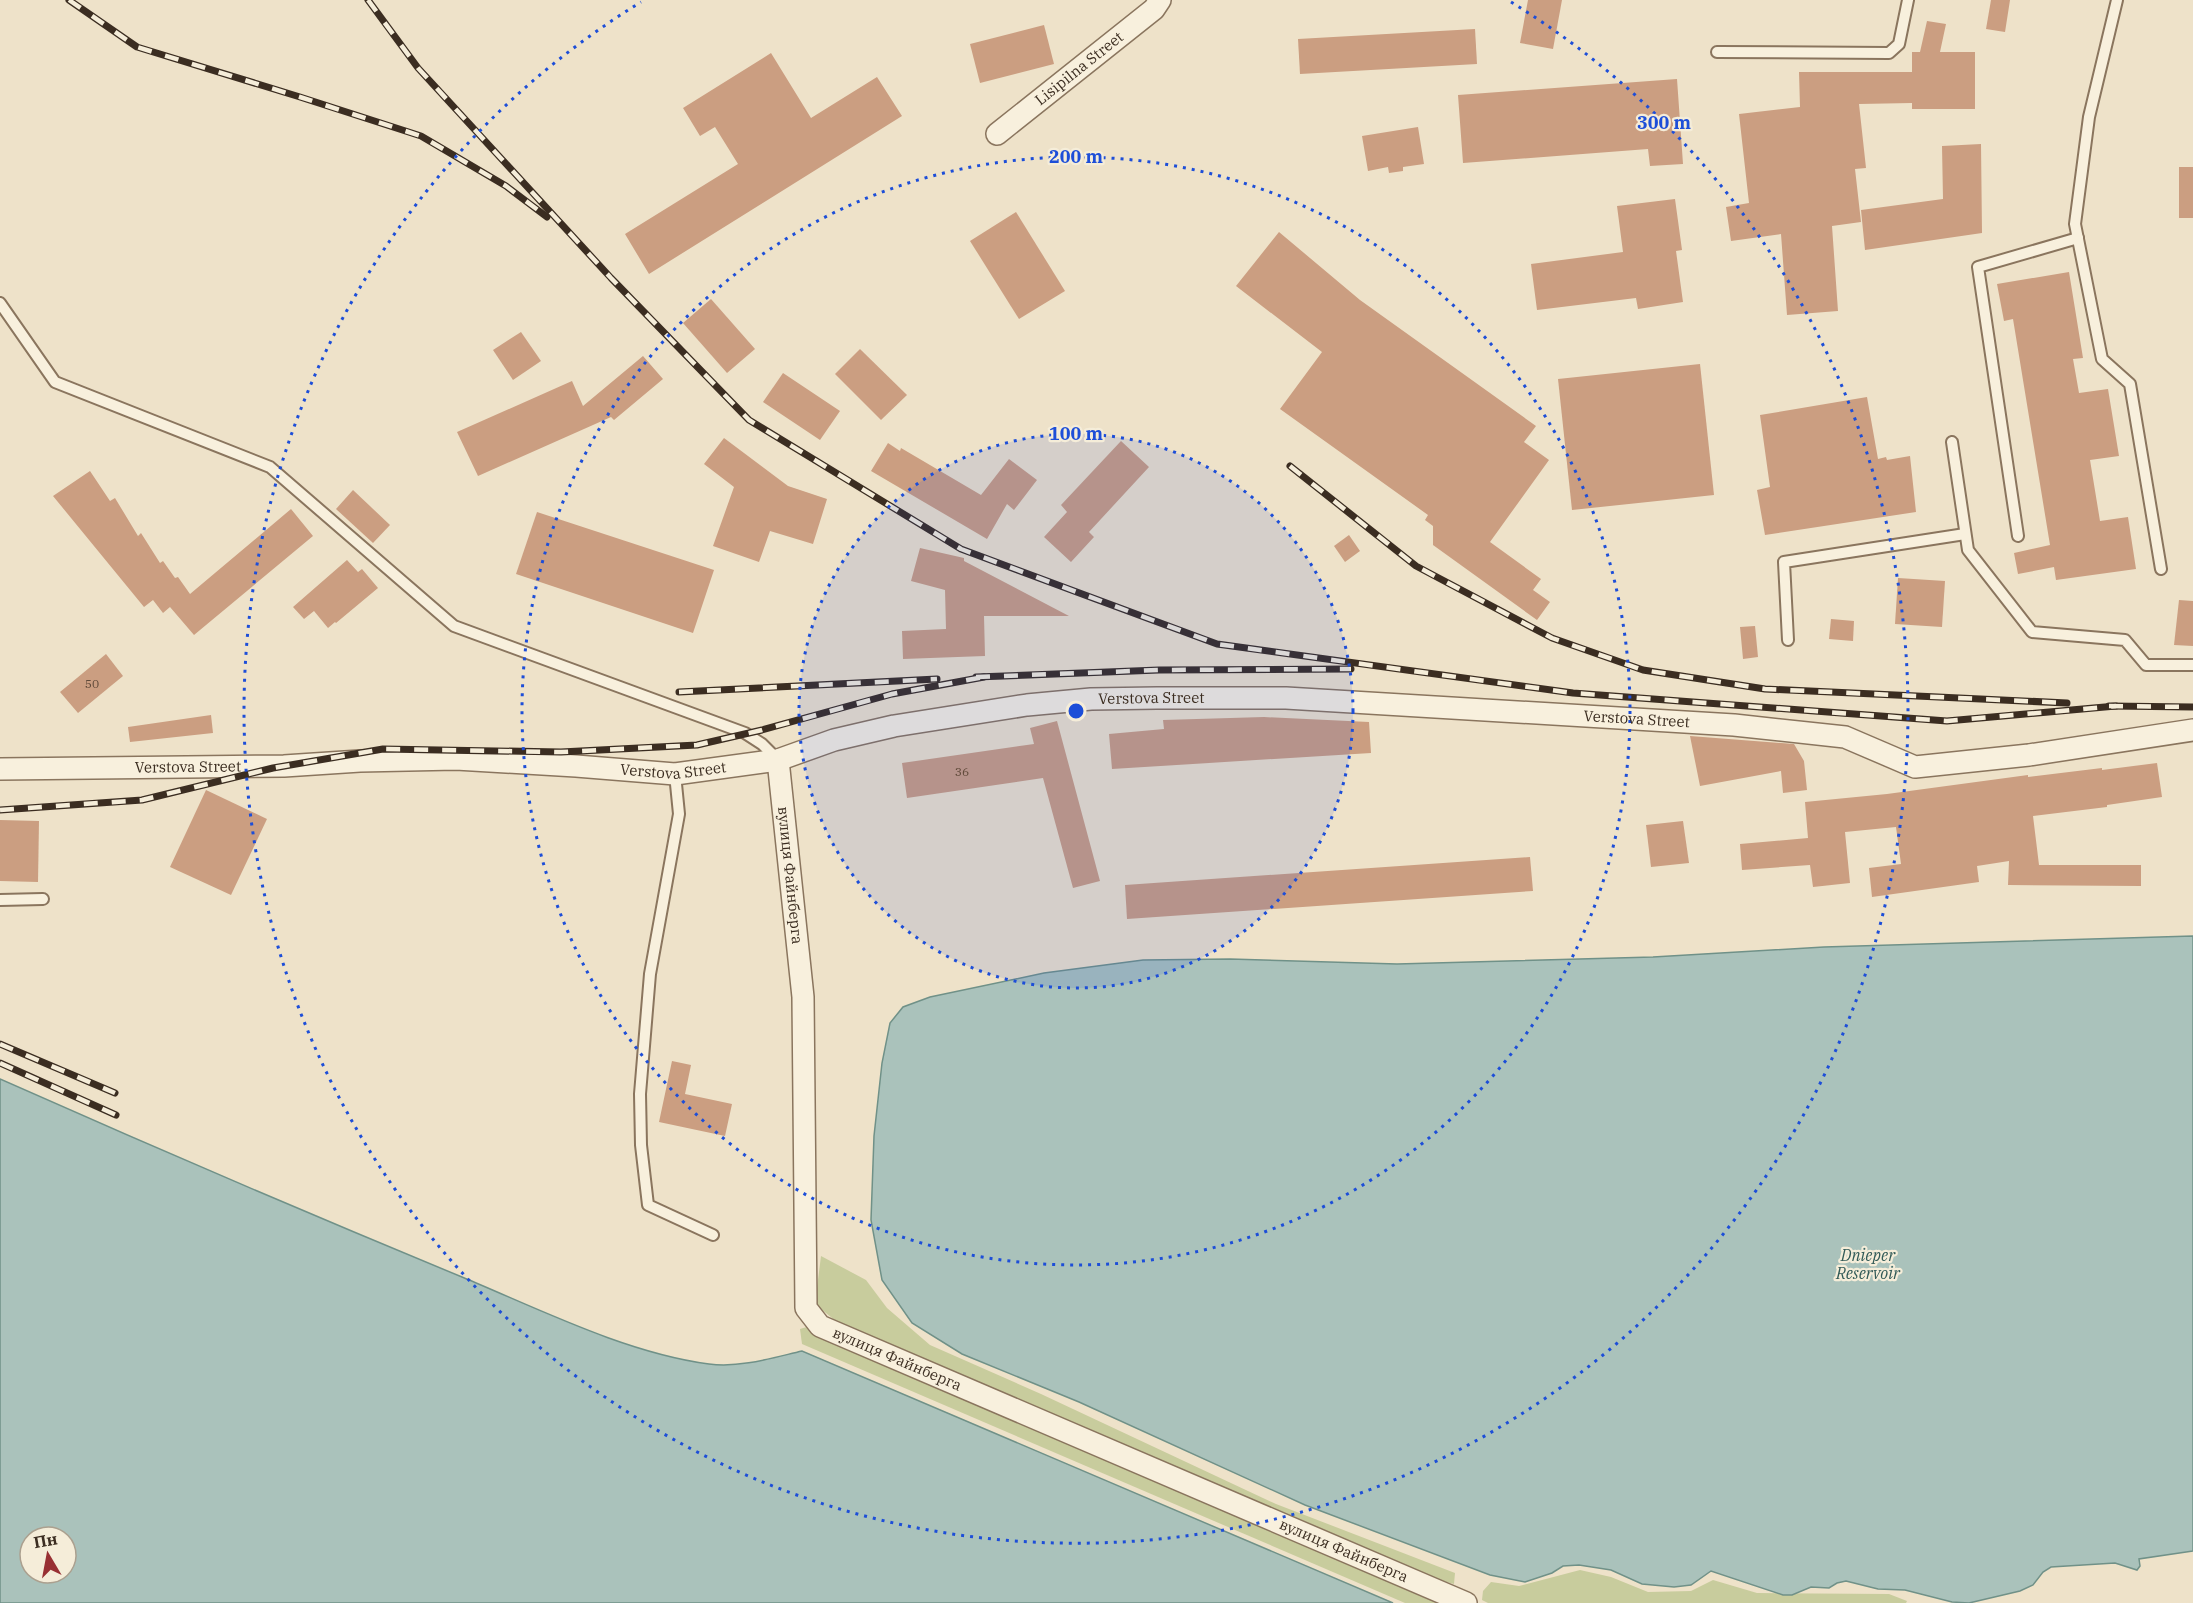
<svg xmlns="http://www.w3.org/2000/svg" width="2193" height="1603" font-family="'IBM Plex Serif',serif">
	<style>
		.green { fill: #c8cc9d }
		.water { fill: #aac2bb; stroke: #709188; stroke-width: 1.5; fill-rule: evenodd }
		.building { fill: #cb9e81 }
		.lines { fill: none; stroke-linecap: round; stroke-linejoin: round }
		.service-casing { stroke: #8a755e; stroke-width: 14 }
		.minor-casing { stroke: #8a755e; stroke-width: 24 }
		.service { stroke: #f8f0dd; stroke-width: 10 }
		.minor { stroke: #f8f0dd; stroke-width: 21 }
		.rail-casing { stroke: #3b2d21; stroke-width: 7 }
		.rail { stroke: #f5edd9; stroke-width: 4.5; stroke-dasharray: 14; stroke-linecap: butt }
		.ring { fill: none; stroke: #1d4ed8; stroke-width: 3; stroke-dasharray: 3 6 }
		.labels { text-anchor: middle; stroke-width: 4.5; stroke-linejoin: round; paint-order: stroke }
		.number-label { font-size: 12px; fill: #5f4939 }
		.street-label { font-size: 15px; fill: #3b2d21; stroke: #f5edd9 }
		.water-label { font-size: 16px; font-style: italic; fill: #315a57; stroke: #f5edd9 }
		.centre { fill: #1d4ed8; stroke: #f5edd9; stroke-width: 3 }
		.ring-label { font-size: 18px; text-anchor: middle; font-weight: bold; fill: #1d4ed8; stroke: #f5edd9; stroke-width: 4.5; stroke-linejoin: round; paint-order: stroke }
	</style>
	<rect width="100%" height="100%" fill="#eee2c9"/>
	<g class="green">
		<polygon points="821,1256 866,1280 887,1308 930,1345 1041,1394 1276,1504 1455,1573 1454,1584 1424,1576 837,1322 815,1304"/>
		<polygon points="810,1326 1470,1603 1405,1603 802,1344 800,1329"/>
		<polygon points="1580,1570 1611,1577 1648,1592 1691,1591 1713,1580 1757,1593 1889,1594 1907,1601 1906,1603 1488,1603 1482,1600 1483,1591 1491,1582 1519,1586"/>
	</g>
	<g class="water">
		<polygon points="2193,936 2193,1551 2139,1559 2140,1566 2137,1570 2115,1563 2051,1567 2043,1572 2033,1585 2020,1591 1969,1603 1952,1602 1905,1590 1878,1589 1846,1581 1837,1583 1829,1588 1811,1587 1792,1595 1783,1595 1711,1571 1691,1585 1674,1587 1642,1584 1611,1570 1579,1565 1563,1566 1552,1573 1525,1582 1490,1575 1305,1505 1079,1402 962,1354 912,1323 882,1280 871,1220 874,1136 882,1063 890,1023 903,1007 930,997 1044,973 1143,960 1230,959 1397,964 1653,957 1824,947"/>
		<path d="M0,1079c153,68 307,134 462,198 77,32 164,76 247,87 31,4 63,-6 93,-13l591,252h-1393zM30,1537h36v36h-36z"/>
	</g>
	<g class="building">
		<polygon points="1528,0 1562,0 1553,49 1520,43"/>
		<polygon points="1991,0 2010,0 2005,32 1986,29"/>
		<polygon points="1927,21 1946,24 1940,52 1975,52 1975,109 1912,109 1912,103 1859,104 1866,168 1855,169 1861,222 1832,226 1838,311 1787,315 1781,234 1731,241 1726,207 1749,203 1739,114 1800,107 1799,72 1912,72 1912,52 1920,52"/>
		<polygon points="1044,25 1054,64 980,83 970,44"/>
		<polygon points="1475,29 1477,64 1300,74 1298,39"/>
		<polygon points="771,53 811,118 877,77 902,116 649,274 625,234 738,164 715,127 700,136 683,108"/>
		<polygon points="1677,79 1683,164 1650,166 1648,149 1463,163 1458,95"/>
		<polygon points="1418,127 1424,164 1403,167 1403,171 1389,173 1388,167 1368,171 1362,136"/>
		<polygon points="1981,144 1982,233 1865,250 1861,210 1943,199 1942,146"/>
		<rect x="2179" y="167" width="14" height="51"/>
		<polygon points="1675,199 1682,250 1676,251 1683,302 1638,309 1636,298 1537,310 1531,264 1623,252 1617,206"/>
		<polygon points="1016,212 1065,291 1019,319 970,241"/>
		<polygon points="1279,232 1360,300 1536,426 1524,442 1549,460 1490,542 1541,579 1533,590 1550,602 1537,620 1433,545 1433,526 1425,520 1428,515 1280,409 1322,352 1236,286"/>
		<polygon points="2069,272 2083,358 2073,359 2079,393 2108,389 2119,456 2090,460 2100,521 2128,517 2136,569 2056,580 2054,567 2018,574 2014,553 2050,545 2013,319 2004,321 1997,284"/>
		<polygon points="711,299 755,349 727,373 683,323"/>
		<polygon points="521,332 541,361 513,380 493,350"/>
		<polygon points="860,349 907,395 881,420 835,374"/>
		<polygon points="643,356 663,379 614,420 611,417 478,476 457,432 572,381 583,406"/>
		<polygon points="1700,364 1714,495 1572,510 1558,379"/>
		<polygon points="783,373 840,411 820,440 763,402"/>
		<polygon points="1867,397 1878,459 1886,457 1887,460 1910,456 1916,512 1765,535 1757,490 1770,487 1760,415"/>
		<polygon points="724,438 788,486 827,499 813,544 770,531 759,562 713,546 734,487 704,464"/>
		<polygon points="1121,441 1149,467 1089,532 1094,537 1071,562 1044,537 1067,512 1061,505"/>
		<polygon points="888,443 900,451 901,448 981,495 1009,459 1037,480 1014,510 1007,504 987,539 871,471"/>
		<polygon points="90,471 110,501 115,498 138,536 141,533 160,563 163,561 175,578 178,577 190,594 291,509 313,536 194,635 170,607 163,613 153,600 144,607 53,496"/>
		<polygon points="353,490 390,525 373,543 336,509"/>
		<polygon points="537,512 714,570 693,633 516,574"/>
		<polygon points="1349,535 1360,551 1345,562 1334,546"/>
		<polygon points="920,548 964,558 964,561 1069,616 984,616 985,656 903,659 902,631 946,629 945,590 911,581"/>
		<polygon points="347,560 358,572 362,569 378,588 336,623 335,622 328,628 314,611 304,619 293,607"/>
		<polygon points="1898,578 1945,581 1942,627 1895,624"/>
		<polygon points="2179,600 2193,601 2193,646 2174,645"/>
		<polygon points="1831,619 1854,621 1853,641 1829,639"/>
		<polygon points="1755,626 1758,657 1743,659 1740,627"/>
		<polygon points="106,654 123,676 78,713 60,692"/>
		<polygon points="211,715 213,733 130,742 128,727"/>
		<polygon points="1264,717 1369,722 1371,753 1112,769 1109,734 1164,729 1163,720"/>
		<polygon points="1057,721 1100,881 1073,888 1043,778 907,798 902,763 1034,744 1030,728"/>
		<polygon points="1690,736 1794,744 1804,761 1807,790 1783,793 1781,771 1700,786"/>
		<polygon points="2157,763 2162,797 2107,805 2107,807 2033,816 2039,865 2141,865 2141,886 2008,885 2009,861 1977,866 1979,882 1872,897 1869,868 1901,864 1896,827 1845,832 1850,883 1813,887 1810,865 1742,870 1740,844 1808,838 1805,802 1887,794 2028,775 2028,777 2102,768 2102,770"/>
		<polygon points="206,790 267,819 231,895 170,867"/>
		<polygon points="0,820 39,821 38,882 0,881"/>
		<polygon points="1683,821 1689,863 1651,867 1646,825"/>
		<polygon points="1530,857 1533,891 1127,919 1125,885"/>
		<polygon points="672,1061 691,1065 685,1094 732,1104 725,1136 659,1122"/>
	</g>
	<g class="lines">
		<g class="service-casing">
			<g id="service">
				<polyline points="2117,0 2089,117 2075,224 2102,359 2130,384 2161,569"/>
				<polyline points="1717,52 1889,53 1899,44 1908,0"/>
				<polyline points="0,303 55,382 270,467 454,626 745,733 762,744 778,760"/>
				<polyline points="1952,442 1968,550 2032,632 2125,640 2146,665 2193,665"/>
				<polyline points="2018,536 1978,267 2078,238"/>
				<polyline points="1788,640 1784,562 1965,534"/>
				<polyline points="675,774 679,814 650,974 640,1094 641,1145 648,1205 713,1235"/>
				<polyline points="0,900 43,899"/>
			</g>
		</g>
		<g class="minor-casing">
			<g id="minor">
				<path id="s1" d="M997,134l157,-125 6,-9"/>
				<path id="s2" d="M778,760l25,237 3,311 14,18 646,277"/>
				<path id="s3" d="M0,769l284,-3 76,-5 96,-2 120,7 99,8 103,-14 56,-20 60,-14 133,-21 64,-6 66,-1h129l448,27 111,12 70,30 114,-12 164,-25"/>
			</g>
		</g>
		<use href="#service" class="service"/>
		<use href="#minor" class="minor"/>
		<g class="rail-casing">
			<g id="rail">
				<polyline points="69,0 137,47 300,97 421,136 506,186 547,217"/>
				<polyline points="368,0 418,68 611,278 749,420 961,549 1217,644 1573,693 1947,721 2116,706"/>
				<polyline points="1290,466 1416,566 1552,638 1643,670 1765,689 2067,703"/>
				<polyline points="976,677 1159,670 1351,669"/>
				<polyline points="679,692 937,679"/>
				<polyline points="2109,706 2193,707"/>
				<polyline points="0,810 142,800 273,768 383,749 561,752 697,745 762,730 892,694 984,677"/>
				<polyline points="0,1044 115,1093"/>
				<polyline points="0,1063 116,1115"/>
			</g>
		</g>
		<use href="#rail" class="rail"/>
	</g>
	<circle cx="1076" cy="711" r="277" fill="#1d4ed8" fill-opacity=".12"/>
	<g class="ring">
		<circle cx="1076" cy="711" r="277"/>
		<circle cx="1076" cy="711" r="554"/>
		<path d="M1511 2A832 832 0 1 1 641 2"/>
	</g>
	<g class="labels">
		<g class="number-label">
			<text x="92" y="688">50</text>
			<text x="962" y="776">36</text>
		</g>
		<g class="street-label">
			<text dy="5" stroke="none"><textPath href="#s1" startOffset="105">Lisipilna Street</textPath></text>
			<text dy="5" stroke="none"><textPath href="#s3" startOffset="1160">Verstova Street</textPath></text>
			<text dy="5" stroke="none"><textPath href="#s3" startOffset="1646">Verstova Street</textPath></text>
			<text dy="5" stroke="none"><textPath href="#s3" startOffset="188">Verstova Street</textPath></text>
			<text dy="5" stroke="none"><textPath href="#s3" startOffset="674">Verstova Street</textPath></text>
			<text dy="5" stroke="none"><textPath href="#s2" startOffset="116">вулиця Файнберга</textPath></text>
			<text dy="5" stroke="none"><textPath href="#s2" startOffset="656">вулиця Файнберга</textPath></text>
			<text dy="5" stroke="none"><textPath href="#s2" startOffset="1142">вулиця Файнберга</textPath></text>
		</g>
		<g class="water-label">
			<text x="1868" y="1261">Dnieper<tspan x="1868" dy="18">Reservoir</tspan></text>
		</g>
	</g>
	<circle cx="1076" cy="711" r="9" class="centre"/>
	<g class="ring-label">
		<text x="1664" y="129">300 m</text>
		<text x="1076" y="163">200 m</text>
		<text x="1076" y="440">100 m</text>
	</g>
	<g transform="translate(48 1555) rotate(350)"><circle r="28" fill="#f5edd9" stroke="#aba08f" stroke-width="1.5"/>
	<path d="M0-4.5L10 22L0 15L-10 22Z" fill="#983033"/>
	<text y="-9" font-size="16" font-weight="bold" text-anchor="middle" fill="#3b2d21">Пн</text>
	</g>
</svg>
